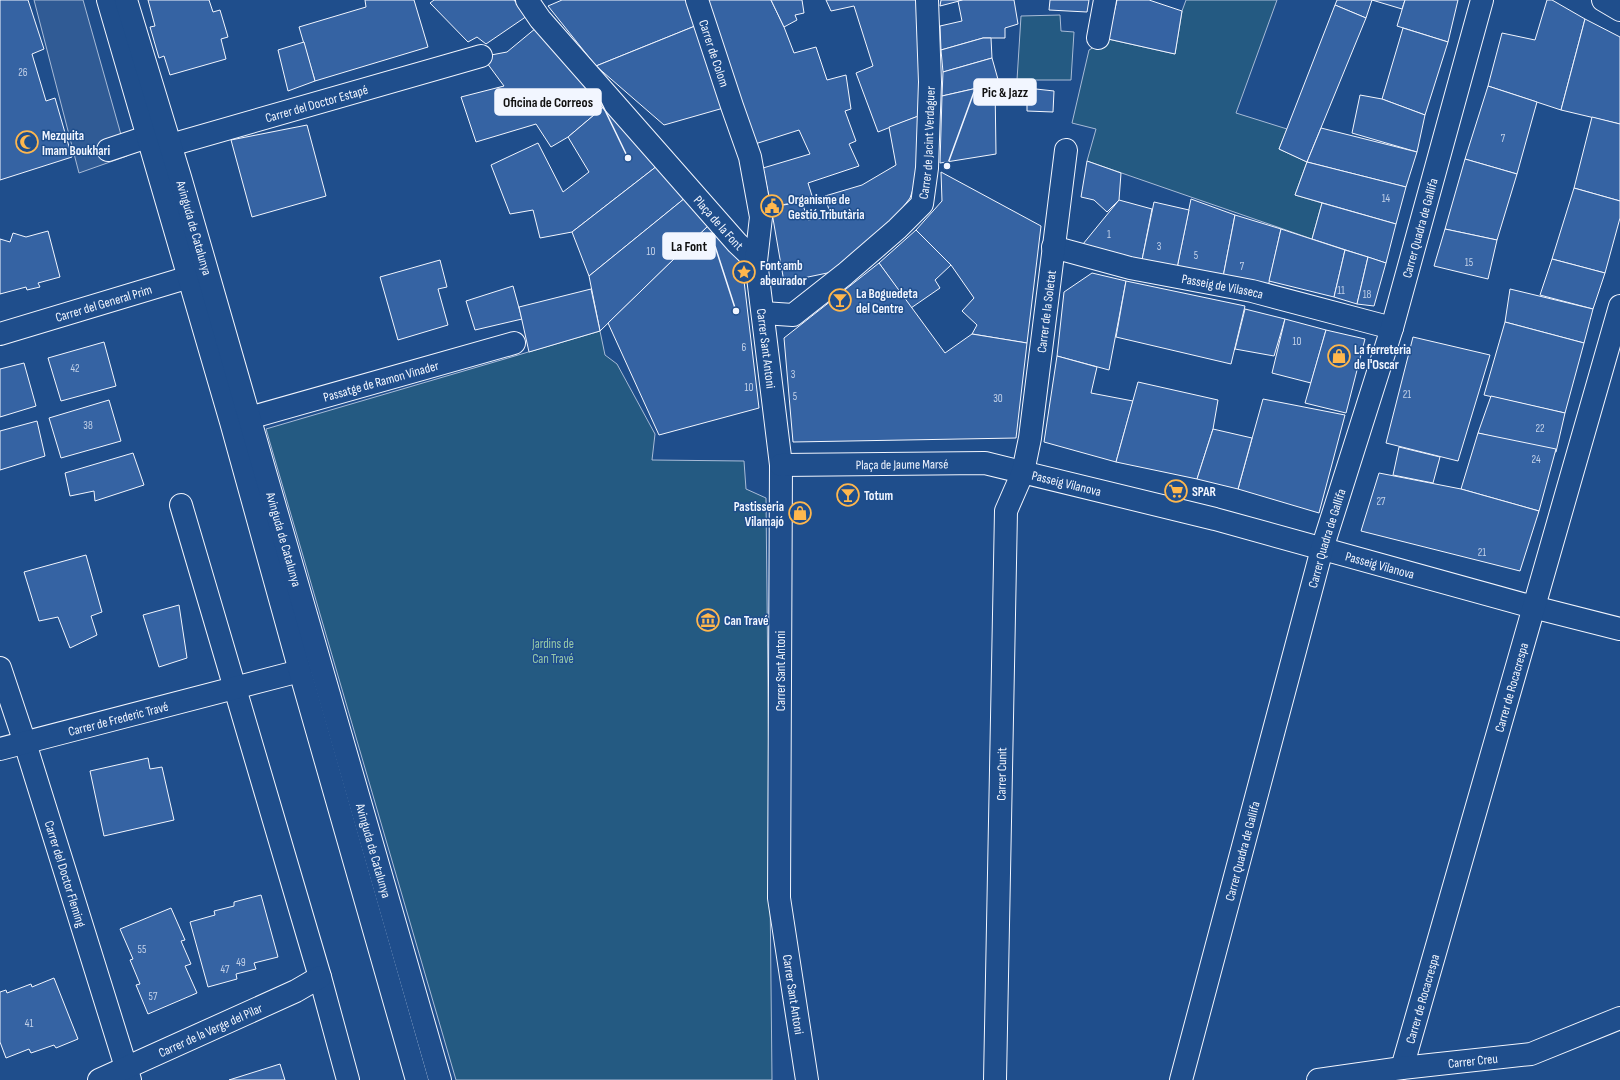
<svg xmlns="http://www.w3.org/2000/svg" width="1620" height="1080" font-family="'Sofia Sans Condensed',sans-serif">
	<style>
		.green { fill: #245a82; stroke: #a8bbd7 }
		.parking { fill: #305b95; stroke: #a8bbd7 }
		.building { fill: #3563a3; stroke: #f2f6ff }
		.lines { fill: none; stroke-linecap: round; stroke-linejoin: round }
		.minor-casing { stroke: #f2f6ff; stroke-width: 24 }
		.major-casing { stroke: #f2f6ff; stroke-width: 24 }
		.minor { stroke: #1f4e8c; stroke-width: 22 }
		.major { stroke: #1f4e8c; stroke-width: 22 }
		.labels { text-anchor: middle; stroke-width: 3; stroke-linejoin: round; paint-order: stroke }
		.number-label { font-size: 11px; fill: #c3d1e8 }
		.street-label { font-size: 13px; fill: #f2f6ff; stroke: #1f4e8c }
		.poi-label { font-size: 13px; font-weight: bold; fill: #f2f6ff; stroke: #1f4e8c; text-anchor: start }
		.park-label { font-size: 13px; fill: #97c8a6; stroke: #1f4e8c }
		.leader { fill: none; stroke: #f2f6ff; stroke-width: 1.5 }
		.callout-dot { fill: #f2f6ff; stroke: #1f4e8c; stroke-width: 1.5 }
		.callout { fill: #f2f6ff; stroke: #f2f6ff; stroke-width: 1.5 }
		.callout-label { font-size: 14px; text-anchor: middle; font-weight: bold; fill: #111 }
	</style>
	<rect width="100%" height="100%" fill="#1f4e8c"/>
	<g class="green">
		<polygon points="1186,0 1277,0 1236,113 1287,129 1279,149 1307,162 1295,195 1322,203 1312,239 1087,161 1096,129 1072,123 1089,50 1108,39 1175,54 1182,11"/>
		<polygon points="1060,15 1061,31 1074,32 1071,80 1017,80 1021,16"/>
		<polygon points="600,331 605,355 617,364 655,434 652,460 744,461 746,489 766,498 772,1080 456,1080 266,429"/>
	</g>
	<polygon class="parking" points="34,0 83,0 127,156 79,173"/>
	<g class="building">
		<polygon points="0,0 28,0 44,49 32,54 46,101 55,98 72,157 0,180"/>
		<polygon points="148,0 209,0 213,12 220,10 228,37 221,39 226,59 170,75 164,56 159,58 150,27 155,26"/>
		<polygon points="365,0 414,0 428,47 315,81 299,27 366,7"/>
		<polygon points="434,0 514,0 527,16 486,44 477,37 468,42 430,3"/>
		<polygon points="562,0 688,0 700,24 596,66 548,6"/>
		<polygon points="705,0 771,0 784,27 794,53 816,47 827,80 846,75 851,109 845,111 856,141 849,144 859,166 808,183 813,199 771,207 763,168 810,154 799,130 755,144"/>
		<polygon points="771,0 802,0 804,13 795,15 797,20 784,27"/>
		<polygon points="826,0 919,0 921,115 878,132 856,73 873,66 854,6 831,11"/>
		<polygon points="941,0 963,0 940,6"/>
		<polygon points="963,0 1014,0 1018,24 1005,28 1005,38 983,38 941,50 940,26 962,21 958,1"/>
		<polygon points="1050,0 1089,0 1087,12 1049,10"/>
		<polygon points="1117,0 1149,0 1182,11 1175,54 1108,39"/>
		<polygon points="1337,0 1372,0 1366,18 1335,5"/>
		<polygon points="1372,0 1405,0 1402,9"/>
		<polygon points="1405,0 1458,0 1448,42 1397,26"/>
		<polygon points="1547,0 1552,0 1585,19 1561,110 1488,86 1502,33 1535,40"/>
		<polygon points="1335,5 1366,18 1307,162 1279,149"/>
		<polygon points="1585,19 1620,37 1620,124 1561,110"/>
		<polygon points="700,24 727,107 664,125 596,66"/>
		<polygon points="536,28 607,104 568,137 551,147 536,124 476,142 461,97 504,86 487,63 491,55 507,52"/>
		<polygon points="1403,28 1448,42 1425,115 1382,99"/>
		<polygon points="983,38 991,38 992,58 943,72 941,50"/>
		<polygon points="304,42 315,81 288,91 278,50"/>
		<polygon points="992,58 999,83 942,96 943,72"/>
		<polygon points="995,84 996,154 940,163 942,96"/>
		<polygon points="1488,86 1537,102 1517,174 1465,159"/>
		<polygon points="1027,88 1054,91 1053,112 1027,111"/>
		<polygon points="1360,95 1382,99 1425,115 1417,152 1352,133"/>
		<polygon points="607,104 657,166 572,232 540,238 533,210 510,214 491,165 538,143 563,192 589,172 568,137"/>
		<polygon points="921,115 918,175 910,198 891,223 832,272 784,282 771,207 802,202 808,220 831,217 825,196 862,185 896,165 889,127"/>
		<polygon points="1592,117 1620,124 1620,201 1574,188"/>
		<polygon points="307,125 326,196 252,217 231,140"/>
		<polygon points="1321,128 1417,152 1406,187 1307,162"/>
		<polygon points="1465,159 1517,174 1497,240 1445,229"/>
		<polygon points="1087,161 1121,173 1119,200 1107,212 1094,200 1081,197"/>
		<polygon points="1307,162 1406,187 1396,224 1295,195"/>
		<polygon points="657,166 685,198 589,276 572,232"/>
		<polygon points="941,172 1041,226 1027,343 972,334 977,325 962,311 974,298 951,265 916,230 942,201"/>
		<polygon points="1574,188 1620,201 1620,218 1605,273 1552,259"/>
		<polygon points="685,198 709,225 600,331 589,276"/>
		<polygon points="1191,199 1235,215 1223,277 1177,268"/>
		<polygon points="1119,200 1152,209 1142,260 1083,244"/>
		<polygon points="1154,202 1189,210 1177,268 1142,260"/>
		<polygon points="1322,203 1396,224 1386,263 1312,239"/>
		<polygon points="1235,215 1281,229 1268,287 1223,277"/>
		<polygon points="709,225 742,264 759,408 659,435 608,323"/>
		<polygon points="1281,229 1345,250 1334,297 1269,281"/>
		<polygon points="1445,229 1497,240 1488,279 1434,266"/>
		<polygon points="916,230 951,265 935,280 940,288 911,308 879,263"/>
		<polygon points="48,231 60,277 38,283 40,287 27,290 26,287 0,294 0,239 10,242 13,233 26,237"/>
		<polygon points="1345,250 1368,257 1357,304 1334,297"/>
		<polygon points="1368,257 1386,263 1374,306 1357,304"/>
		<polygon points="1552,259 1605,273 1593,309 1540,295"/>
		<polygon points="440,260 447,287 438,289 448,325 398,340 380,277"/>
		<polygon points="879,263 945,353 972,334 1027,343 1016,438 793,442 784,338"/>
		<polygon points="1092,273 1126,281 1109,370 1057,356 1064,292"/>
		<polygon points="1126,281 1245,306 1231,364 1116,337"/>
		<polygon points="513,286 522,319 475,330 466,301"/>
		<polygon points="591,289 600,331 529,352 519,307"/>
		<polygon points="1510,289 1593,309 1584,343 1505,322"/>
		<polygon points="1245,309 1285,319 1274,356 1235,349"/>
		<polygon points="1285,319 1326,330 1311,383 1272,373"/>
		<polygon points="1505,322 1584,343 1565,413 1484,395"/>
		<polygon points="1326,330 1365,339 1346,413 1305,403"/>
		<polygon points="1413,337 1490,355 1458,461 1386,443"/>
		<polygon points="104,342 116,386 61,401 48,358"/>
		<polygon points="1057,356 1097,367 1091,393 1133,401 1116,462 1044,442"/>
		<polygon points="24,363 36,406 0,417 0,369"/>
		<polygon points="1138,382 1218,400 1213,429 1197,479 1116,462"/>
		<polygon points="1491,396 1565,413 1556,452 1478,433"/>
		<polygon points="1263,399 1345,415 1319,513 1238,489"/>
		<polygon points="109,400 121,441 61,458 49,418"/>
		<polygon points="37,421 45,456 0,470 0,431"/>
		<polygon points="1213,429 1252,438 1238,489 1197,479"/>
		<polygon points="1478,433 1556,449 1539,511 1461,489"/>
		<polygon points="1399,447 1440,457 1433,483 1393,475"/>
		<polygon points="133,453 144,485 95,501 94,491 70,496 65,473"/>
		<polygon points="1379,473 1461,489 1539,511 1520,571 1361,531"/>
		<polygon points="86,555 102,612 91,616 97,635 70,648 58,617 39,621 24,572"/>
		<polygon points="179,605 187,658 159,667 143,615"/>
		<polygon points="148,758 150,769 162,767 174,820 104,836 90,771"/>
		<polygon points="261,895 278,957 254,963 256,969 236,974 237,979 208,987 190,922 215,915 214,911 234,906 234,902"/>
		<polygon points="171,908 185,940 181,941 191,964 185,966 197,993 148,1014 136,985 140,984 130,960 133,959 120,929"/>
		<polygon points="54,978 78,1039 56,1048 54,1045 31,1053 29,1049 6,1058 0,1042 0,992 6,990 7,993 31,984 32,987"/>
		<polygon points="280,1064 285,1080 229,1080"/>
	</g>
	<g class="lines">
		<g class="minor-casing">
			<g id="minor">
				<path id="s1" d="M527,0l13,19 197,224 19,18"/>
				<path id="s2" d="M697,0l35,106 18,51 11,60 -5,44 25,204 -2,433 28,182"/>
				<polyline points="1603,0 1620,10"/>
				<polyline points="1098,38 1105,0"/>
				<polyline points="108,150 147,137"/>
				<path id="s3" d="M153,150l328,-94"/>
				<path id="s4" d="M1053,247l77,21 122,23 140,37"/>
				<path id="s5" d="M763,313l30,2 52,-41 52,-45 25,-25 5,-36 3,-86 -3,-82"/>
				<path id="s6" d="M0,334l206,-62"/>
				<path id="s7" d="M249,418l265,-75"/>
				<path id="s8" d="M781,465l204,-2 230,56 318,88 87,22"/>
				<polyline points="181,505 320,977 348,1080"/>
				<path id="s9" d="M0,668l25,75 105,337"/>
				<path id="s10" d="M0,749l300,-78"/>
				<path id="s11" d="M1402,1068l218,-762"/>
				<path id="s12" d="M99,1080l197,-89 24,-14"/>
				<path id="s13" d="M995,1080l11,-569 17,-39 7,-34 36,-288"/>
				<path id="s14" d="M1181,1080l141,-531 70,-221 90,-328"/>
				<path id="s15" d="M1318,1080l84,-12 129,-14 89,-36"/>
			</g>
		</g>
		<g class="major-casing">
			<g id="major">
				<polyline points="108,0 231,422 300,671 417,1080"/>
				<path id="s16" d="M126,0l54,177 260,903"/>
			</g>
		</g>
		<use href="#minor" class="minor"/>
		<use href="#major" class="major"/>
	</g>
	<defs>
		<g id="mosque-ring" transform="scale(1.15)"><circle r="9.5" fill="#1f4e8c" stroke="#ffb74d" stroke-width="1.5"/><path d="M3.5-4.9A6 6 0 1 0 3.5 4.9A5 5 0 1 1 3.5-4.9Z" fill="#ffb74d"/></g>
		<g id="civic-ring" transform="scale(1.15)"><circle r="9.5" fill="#1f4e8c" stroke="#ffb74d" stroke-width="1.5"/><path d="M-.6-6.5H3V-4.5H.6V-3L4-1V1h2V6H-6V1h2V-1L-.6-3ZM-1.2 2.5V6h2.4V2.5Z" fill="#ffb74d"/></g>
		<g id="sight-ring" transform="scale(1.15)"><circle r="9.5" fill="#1f4e8c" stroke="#ffb74d" stroke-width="1.5"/><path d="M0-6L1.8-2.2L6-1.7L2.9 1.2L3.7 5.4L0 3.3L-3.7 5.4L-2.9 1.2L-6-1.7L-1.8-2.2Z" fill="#ffb74d"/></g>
		<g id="bar-ring" transform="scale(1.15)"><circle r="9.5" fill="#1f4e8c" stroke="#ffb74d" stroke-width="1.5"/><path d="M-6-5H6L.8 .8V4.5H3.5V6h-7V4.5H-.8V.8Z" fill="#ffb74d"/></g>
		<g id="shop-ring" transform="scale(1.15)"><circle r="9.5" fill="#1f4e8c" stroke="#ffb74d" stroke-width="1.5"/><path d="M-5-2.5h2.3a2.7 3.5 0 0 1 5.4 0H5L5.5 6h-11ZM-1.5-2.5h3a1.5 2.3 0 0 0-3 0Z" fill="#ffb74d"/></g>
		<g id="supermarket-ring" transform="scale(1.15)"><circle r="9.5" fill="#1f4e8c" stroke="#ffb74d" stroke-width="1.5"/><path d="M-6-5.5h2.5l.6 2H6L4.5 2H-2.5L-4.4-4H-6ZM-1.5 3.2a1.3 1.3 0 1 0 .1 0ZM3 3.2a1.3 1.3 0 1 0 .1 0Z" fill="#ffb74d"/></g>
		<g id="museum-ring" transform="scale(1.15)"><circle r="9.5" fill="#1f4e8c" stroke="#ffb74d" stroke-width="1.5"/><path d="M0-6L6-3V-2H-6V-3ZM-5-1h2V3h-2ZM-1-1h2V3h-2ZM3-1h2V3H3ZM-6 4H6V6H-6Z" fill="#ffb74d"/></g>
	</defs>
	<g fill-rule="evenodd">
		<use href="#mosque-ring" x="27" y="142"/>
		<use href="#civic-ring" x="772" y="206"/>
		<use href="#sight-ring" x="744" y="272"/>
		<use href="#bar-ring" x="840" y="300"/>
		<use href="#shop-ring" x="1339" y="356"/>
		<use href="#supermarket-ring" x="1176" y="491"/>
		<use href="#bar-ring" x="848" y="495"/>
		<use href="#shop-ring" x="800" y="513"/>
		<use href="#museum-ring" x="708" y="620"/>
	</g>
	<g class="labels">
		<g class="number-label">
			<text x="23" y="76">26</text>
			<text x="1503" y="142">7</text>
			<text x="1386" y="202">14</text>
			<text x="1109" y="238">1</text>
			<text x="1159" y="250">3</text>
			<text x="651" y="255">10</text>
			<text x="1196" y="259">5</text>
			<text x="1469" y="266">15</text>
			<text x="1242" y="270">7</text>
			<text x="1341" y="294">11</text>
			<text x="1367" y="298">18</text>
			<text x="1297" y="345">10</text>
			<text x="744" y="351">6</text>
			<text x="75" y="372">42</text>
			<text x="793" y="378">3</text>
			<text x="749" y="391">10</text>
			<text x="1407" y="398">21</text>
			<text x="795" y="400">5</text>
			<text x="998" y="402">30</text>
			<text x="88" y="429">38</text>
			<text x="1540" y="432">22</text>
			<text x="1536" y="463">24</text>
			<text x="1381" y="505">27</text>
			<text x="1482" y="556">21</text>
			<text x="142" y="953">55</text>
			<text x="241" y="966">49</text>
			<text x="225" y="973">47</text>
			<text x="153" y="1000">57</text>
			<text x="29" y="1027">41</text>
		</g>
		<g class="street-label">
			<text dy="5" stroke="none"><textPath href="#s2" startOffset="56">Carrer de Colom</textPath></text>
			<text dy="5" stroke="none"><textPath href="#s3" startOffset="170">Carrer del Doctor Estapé</textPath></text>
			<text dy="5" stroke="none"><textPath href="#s5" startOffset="262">Carrer de Jacint Verdaguer</textPath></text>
			<text dy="5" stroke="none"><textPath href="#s1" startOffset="294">Plaça de la Font</textPath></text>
			<text dy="5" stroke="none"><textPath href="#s16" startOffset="238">Avinguda de Catalunya</textPath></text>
			<text dy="5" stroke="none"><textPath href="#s14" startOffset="885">Carrer Quadra de Gallifa</textPath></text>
			<text dy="5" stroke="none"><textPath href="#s4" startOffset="174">Passeig de Vilaseca</textPath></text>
			<text dy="5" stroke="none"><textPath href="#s6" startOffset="108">Carrer del General Prim</textPath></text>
			<text dy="5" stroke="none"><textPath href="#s13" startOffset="774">Carrer de la Soletat</textPath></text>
			<text dy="5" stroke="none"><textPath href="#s2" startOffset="359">Carrer Sant Antoni</textPath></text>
			<text dy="5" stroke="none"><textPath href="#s7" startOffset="137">Passatge de Ramon Vinader</textPath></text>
			<text dy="5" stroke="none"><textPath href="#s8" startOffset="121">Plaça de Jaume Marsé</textPath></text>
			<text dy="5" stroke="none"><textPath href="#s8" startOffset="288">Passeig Vilanova</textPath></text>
			<text dy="5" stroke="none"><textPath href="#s14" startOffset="561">Carrer Quadra de Gallifa</textPath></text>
			<text dy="5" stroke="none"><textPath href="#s16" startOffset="562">Avinguda de Catalunya</textPath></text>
			<text dy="5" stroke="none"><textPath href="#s8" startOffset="612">Passeig Vilanova</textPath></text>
			<text transform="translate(780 671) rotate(-90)" y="5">Carrer Sant Antoni</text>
			<text dy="5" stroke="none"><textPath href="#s11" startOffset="396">Carrer de Rocacrespa</textPath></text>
			<text dy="5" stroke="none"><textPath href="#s10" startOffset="122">Carrer de Frederic Travé</textPath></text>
			<text dy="5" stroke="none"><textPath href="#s13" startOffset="306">Carrer Cunit</textPath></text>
			<text dy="5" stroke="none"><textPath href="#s16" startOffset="886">Avinguda de Catalunya</textPath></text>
			<text dy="5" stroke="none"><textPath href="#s14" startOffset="237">Carrer Quadra de Gallifa</textPath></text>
			<text dy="5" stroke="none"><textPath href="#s9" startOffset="216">Carrer del Doctor Fleming</textPath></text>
			<text dy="5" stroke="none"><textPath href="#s2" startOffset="1007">Carrer Sant Antoni</textPath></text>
			<text dy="5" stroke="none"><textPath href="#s11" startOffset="72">Carrer de Rocacrespa</textPath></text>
			<text dy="5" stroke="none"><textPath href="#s12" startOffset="122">Carrer de la Verge del Pilar</textPath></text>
			<text dy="5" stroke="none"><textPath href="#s15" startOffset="156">Carrer Creu</textPath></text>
		</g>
		<g class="poi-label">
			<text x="42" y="140">Mezquita<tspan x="42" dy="15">Imam Boukhari</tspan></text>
			<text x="788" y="204">Organisme de<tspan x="788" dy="15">Gestió Tributària</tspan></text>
			<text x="760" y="270">Font amb<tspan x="760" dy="15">abeurador</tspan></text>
			<text x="856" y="298">La Boguedeta<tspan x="856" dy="15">del Centre</tspan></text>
			<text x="1354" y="354">La ferreteria<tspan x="1354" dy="15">de l'Oscar</tspan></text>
			<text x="1192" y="496">SPAR</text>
			<text x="864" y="500">Totum</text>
			<text x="784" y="511" text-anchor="end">Pastisseria<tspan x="784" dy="15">Vilamajó</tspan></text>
			<text x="724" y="625">Can Travé</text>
		</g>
		<g class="park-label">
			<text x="553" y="648">Jardins de<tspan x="553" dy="15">Can Travé</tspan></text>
		</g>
	</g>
	<path class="leader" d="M947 166L974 92M628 158L601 102M736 311L715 246"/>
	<g class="callout-dot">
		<circle cx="947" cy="166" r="4"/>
		<circle cx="628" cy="158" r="4"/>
		<circle cx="736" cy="311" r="4"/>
	</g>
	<g class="callout">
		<rect x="974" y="79" width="62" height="26" rx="4"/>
		<rect x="495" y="89" width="106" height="26" rx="4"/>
		<rect x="663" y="233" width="52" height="26" rx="4"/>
	</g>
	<g class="callout-label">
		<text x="1005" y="97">Pic &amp; Jazz</text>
		<text x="548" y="107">Oficina de Correos</text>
		<text x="689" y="251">La Font</text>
	</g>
</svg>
